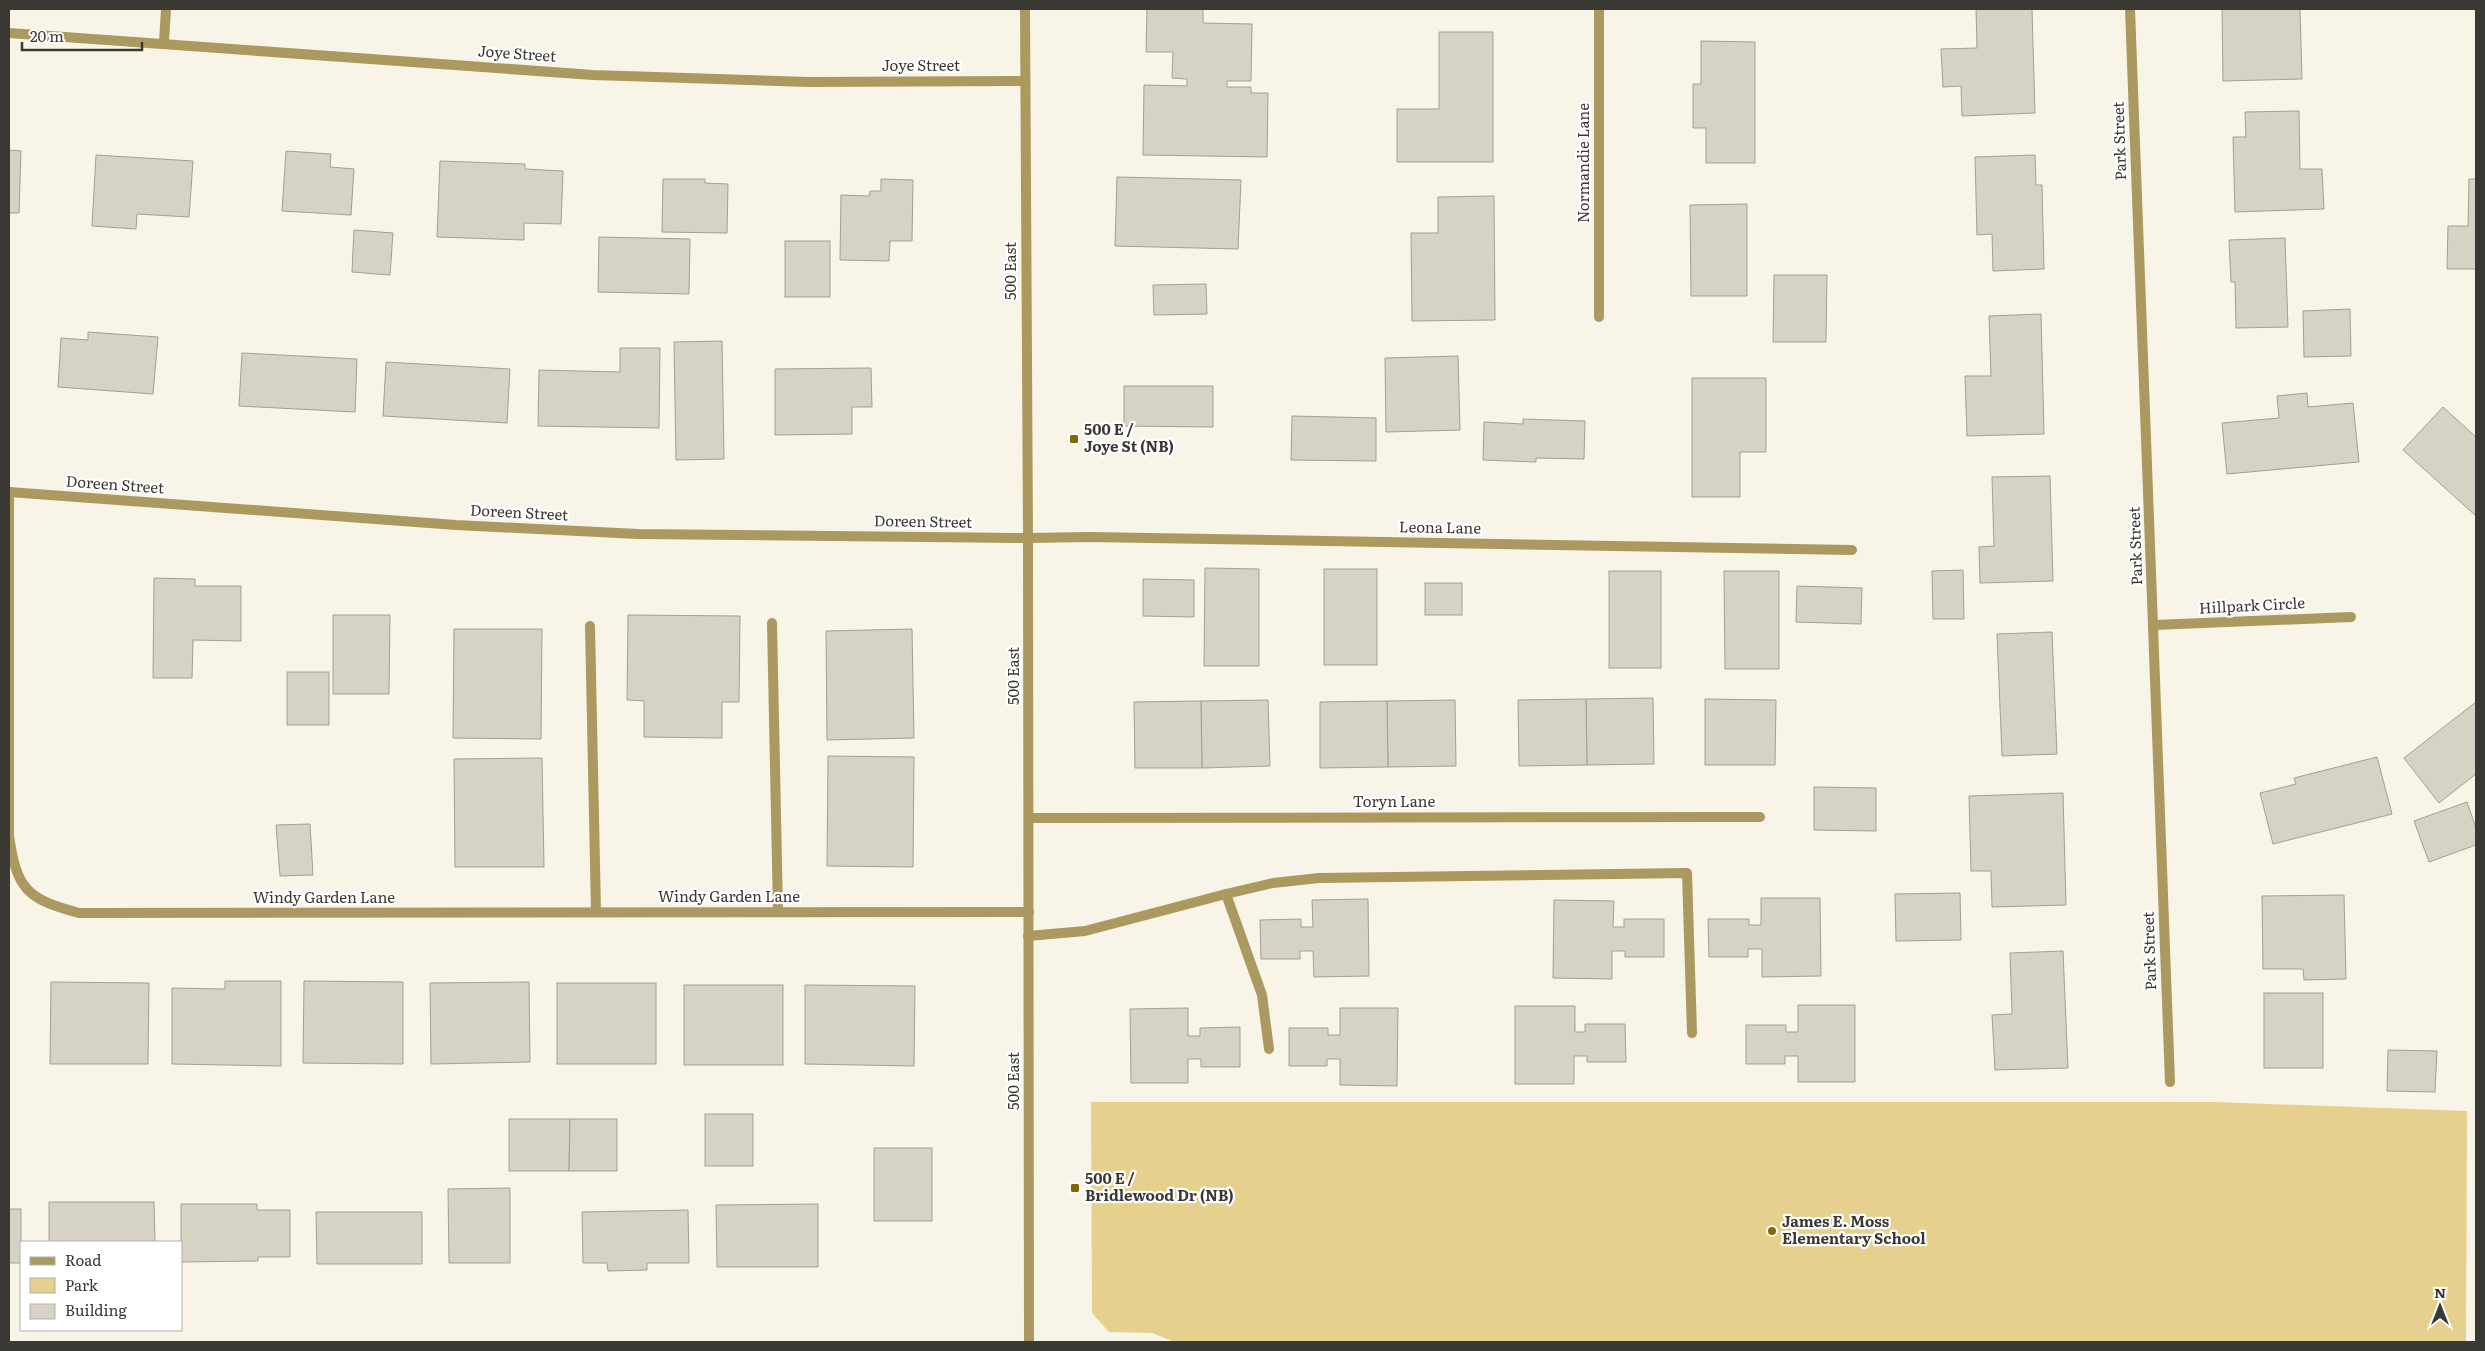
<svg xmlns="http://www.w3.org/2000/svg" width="2485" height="1351" font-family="Literata,serif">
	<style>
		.green { fill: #e5d08d }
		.building { fill: #d6d2c5; stroke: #a39f92 }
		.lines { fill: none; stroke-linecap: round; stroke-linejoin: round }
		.service { stroke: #ab995f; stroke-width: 10 }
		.minor { stroke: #ab995f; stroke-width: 10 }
		.tertiary { stroke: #ab995f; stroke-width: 10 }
		.poi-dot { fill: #806900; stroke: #fff; stroke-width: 2 }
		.labels { text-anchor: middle; stroke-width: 4.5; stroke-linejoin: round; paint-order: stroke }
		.street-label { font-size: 15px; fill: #3a3833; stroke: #fff }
		.poi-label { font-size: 15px; font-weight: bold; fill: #3a3833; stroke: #fff; text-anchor: start }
	</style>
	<rect width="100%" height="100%" fill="#f8f4e7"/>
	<polygon class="green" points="1091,1102 2214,1102 2467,1111 2466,1342 1175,1342 1152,1333 1109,1332 1092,1313"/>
	<g class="building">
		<polygon points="1147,9 1203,9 1203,23 1252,24 1251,81 1227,81 1227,87 1251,87 1251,93 1268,93 1267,157 1143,155 1144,85 1187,86 1187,79 1172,78 1173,52 1146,52"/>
		<polygon points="1976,9 2032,9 2035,113 1962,116 1961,86 1943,87 1941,49 1977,48"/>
		<polygon points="2222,9 2300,9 2302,79 2223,81"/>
		<polygon points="1439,32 1493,32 1493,162 1397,162 1397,109 1439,109"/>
		<polygon points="1701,41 1755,42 1755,163 1706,163 1706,128 1693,128 1693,84 1701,84"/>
		<polygon points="2299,111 2300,169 2322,169 2324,209 2235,212 2233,137 2246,137 2245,112"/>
		<polygon points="9,150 21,151 19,213 9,213"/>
		<polygon points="286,151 331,154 330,167 354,169 351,215 282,211"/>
		<polygon points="96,155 193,161 189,217 137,214 136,229 92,226"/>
		<polygon points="2035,155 2036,185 2042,185 2044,269 1993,271 1992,234 1977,235 1975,157"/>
		<polygon points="440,161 525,164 525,169 563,171 561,224 524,223 524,240 437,237"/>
		<polygon points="1117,177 1241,180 1238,249 1115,246"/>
		<polygon points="663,179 705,179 705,183 728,184 727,233 662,232"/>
		<polygon points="881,179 913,180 912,241 890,241 889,261 840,260 841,195 869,196 870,191 881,191"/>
		<polygon points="2469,179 2476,179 2476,269 2447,269 2448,226 2468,226"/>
		<polygon points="1494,196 1495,320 1412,321 1411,233 1438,233 1438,197"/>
		<polygon points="1747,204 1747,296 1691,296 1690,205"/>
		<polygon points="354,230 393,233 390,275 352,272"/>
		<polygon points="599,237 690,239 689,294 598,292"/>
		<polygon points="2285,238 2288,327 2236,328 2235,282 2231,282 2229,240"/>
		<rect x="785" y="241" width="45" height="56"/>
		<polygon points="1774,275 1827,275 1826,342 1773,342"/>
		<polygon points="1206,284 1207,314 1154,315 1153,285"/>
		<polygon points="2350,309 2351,356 2304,357 2303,311"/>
		<polygon points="2041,314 2044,434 1967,436 1965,376 1991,376 1989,316"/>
		<polygon points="88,332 158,337 153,394 58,387 61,338 88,340"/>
		<polygon points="722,341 724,459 676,460 674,342"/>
		<polygon points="620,348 660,348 659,428 538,426 539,370 620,372"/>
		<polygon points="242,353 357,359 355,412 239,406"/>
		<polygon points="1458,356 1460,430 1386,432 1385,358"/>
		<polygon points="386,362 510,369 507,423 383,416"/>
		<polygon points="871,368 872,407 852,407 852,434 775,435 775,369"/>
		<polygon points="1692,378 1766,378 1766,452 1740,452 1740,497 1692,497"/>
		<polygon points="1124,386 1213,386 1213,427 1124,426"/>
		<polygon points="2307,393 2308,407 2353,403 2359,462 2227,474 2222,423 2279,418 2277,396"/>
		<polygon points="2443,407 2476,437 2476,516 2403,450"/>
		<polygon points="1292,416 1376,418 1376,461 1291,460"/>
		<polygon points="1523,419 1585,421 1584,459 1536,458 1536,462 1483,460 1484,422 1523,424"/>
		<polygon points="2050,476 2053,581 1980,583 1979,547 1994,546 1992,477"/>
		<polygon points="1205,568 1259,569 1259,666 1204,666"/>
		<rect x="1324" y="569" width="53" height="96"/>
		<polygon points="1963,570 1964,619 1933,619 1932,571"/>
		<rect x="1609" y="571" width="52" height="97"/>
		<polygon points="1724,571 1779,571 1779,669 1725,669"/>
		<polygon points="154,578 195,579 195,586 241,586 241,641 193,640 192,678 153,678"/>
		<polygon points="1143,579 1194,580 1194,617 1143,616"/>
		<rect x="1425" y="583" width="37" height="32"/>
		<polygon points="1797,586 1862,588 1861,624 1796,622"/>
		<polygon points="333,615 390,615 389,694 333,694"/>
		<polygon points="628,615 740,616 739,702 722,702 722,738 644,737 644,701 627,700"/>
		<polygon points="454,629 542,629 541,739 453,738"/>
		<polygon points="912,629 914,738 827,740 826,631"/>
		<polygon points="2052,632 2057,754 2002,756 1997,634"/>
		<rect x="287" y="672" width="42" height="53"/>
		<polygon points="1653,698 1654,764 1587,765 1586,699"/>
		<polygon points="1586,699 1587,765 1519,766 1518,700"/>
		<polygon points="1705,699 1776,700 1775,765 1705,765"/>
		<polygon points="1268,700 1270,766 1202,768 1201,701"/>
		<polygon points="1455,700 1456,766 1388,767 1387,701"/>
		<polygon points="1201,701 1202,768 1135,768 1134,702"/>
		<polygon points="1387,701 1388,767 1320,768 1320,702"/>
		<polygon points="2476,702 2476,774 2439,803 2404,758"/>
		<polygon points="828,756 914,757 913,867 827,866"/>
		<polygon points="2377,757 2392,814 2273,844 2260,793 2296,784 2294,778"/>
		<polygon points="542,758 544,867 455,867 454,759"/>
		<polygon points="1814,787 1876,788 1876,831 1814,830"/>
		<polygon points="2063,793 2066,905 1992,907 1991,871 1971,871 1969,796"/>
		<polygon points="2467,802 2476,828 2476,845 2429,862 2414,821"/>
		<polygon points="310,824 313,875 280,876 276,825"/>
		<polygon points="1960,893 1961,940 1896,941 1895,894"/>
		<polygon points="2344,895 2346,979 2304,980 2303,969 2263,969 2262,896"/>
		<polygon points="1761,898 1820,898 1821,976 1762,977 1762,949 1748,949 1748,957 1709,957 1708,919 1749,919 1749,925 1761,925"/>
		<polygon points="1368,899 1369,976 1314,977 1313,951 1300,951 1300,959 1261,959 1260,920 1301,919 1301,927 1313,927 1312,900"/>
		<polygon points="1554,900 1614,901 1613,927 1624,927 1624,919 1664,919 1664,957 1625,957 1625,951 1612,951 1612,979 1553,978"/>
		<polygon points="2063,951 2068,1068 1995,1070 1992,1015 2012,1014 2010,953"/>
		<polygon points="225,981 281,981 281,1066 172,1064 172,988 225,989"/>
		<polygon points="304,981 403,982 403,1064 303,1063"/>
		<polygon points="51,982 149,983 148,1064 50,1064"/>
		<polygon points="529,982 530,1062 431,1064 430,983"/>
		<rect x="557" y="983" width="99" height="81"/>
		<rect x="684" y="985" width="99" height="80"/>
		<polygon points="805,985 915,986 914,1066 805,1064"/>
		<rect x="2264" y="993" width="59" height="75"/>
		<polygon points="1798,1005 1855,1005 1855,1082 1798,1082 1798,1056 1785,1056 1785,1064 1746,1064 1746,1025 1786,1025 1786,1032 1798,1032"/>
		<polygon points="1515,1006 1575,1006 1575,1032 1585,1032 1585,1024 1625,1024 1626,1062 1587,1062 1587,1056 1574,1056 1574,1084 1515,1084"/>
		<polygon points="1188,1008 1188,1036 1200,1036 1200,1028 1240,1027 1240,1067 1201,1067 1201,1059 1188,1059 1188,1083 1131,1083 1130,1009"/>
		<polygon points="1340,1008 1398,1008 1397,1086 1340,1085 1340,1059 1327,1059 1327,1066 1289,1066 1289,1028 1328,1028 1328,1035 1340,1035"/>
		<polygon points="2388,1050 2437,1051 2435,1092 2387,1091"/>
		<rect x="705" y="1114" width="48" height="52"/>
		<polygon points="509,1119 570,1119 569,1171 509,1171"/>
		<polygon points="570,1119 617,1119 617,1171 569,1171"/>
		<rect x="874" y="1148" width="58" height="73"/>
		<polygon points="510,1188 510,1263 449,1263 448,1189"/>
		<polygon points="49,1202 154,1202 155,1242 49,1242"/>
		<polygon points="181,1204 257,1204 257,1210 290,1210 290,1257 258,1257 258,1261 181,1262"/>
		<polygon points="818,1204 818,1267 717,1267 716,1205"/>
		<rect x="9" y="1209" width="12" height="54"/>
		<polygon points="688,1210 689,1263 647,1263 647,1270 608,1271 607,1263 583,1263 582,1212"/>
		<polygon points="316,1212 422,1212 422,1264 317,1264"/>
	</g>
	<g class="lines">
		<g class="service">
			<polyline points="1028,538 1089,537 1852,550"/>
			<polyline points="772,623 778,911"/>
			<polyline points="590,626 596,912"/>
			<polyline points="1029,818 1760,817"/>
			<polyline points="1226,894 1262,995 1269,1049"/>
			<polyline points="1028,936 1085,931 1226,894 1273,883 1319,878 1687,873 1692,1033"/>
		</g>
		<g class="minor">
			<polyline points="2130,9 2170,1082"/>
			<polyline points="9,33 593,75 809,82 1025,81"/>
			<polyline points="164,42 166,9"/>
			<polyline points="1599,317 1599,9"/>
			<path d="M9,492v344c8,54 18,63 70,77l950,-1"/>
			<polyline points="9,492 456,525 638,534 1028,538"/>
			<polyline points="2154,625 2351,617"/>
		</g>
		<polyline class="tertiary" points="1025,9 1028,538 1029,1342"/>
	</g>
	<g class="poi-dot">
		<rect x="1069" y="434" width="10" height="10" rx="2.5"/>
		<rect x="1070" y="1183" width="10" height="10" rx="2.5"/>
		<circle cx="1772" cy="1231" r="5"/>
	</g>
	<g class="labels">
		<g class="street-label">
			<text transform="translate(517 54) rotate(4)" y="5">Joye Street</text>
			<text x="921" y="71">Joye Street</text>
			<text transform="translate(2120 141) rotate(-92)" y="5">Park Street</text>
			<text transform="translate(1584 163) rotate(-90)" y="5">Normandie Lane</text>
			<text transform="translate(1011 271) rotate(-90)" y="5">500 East</text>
			<text transform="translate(115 485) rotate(4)" y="5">Doreen Street</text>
			<text transform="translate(519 513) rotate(3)" y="5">Doreen Street</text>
			<text transform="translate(923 522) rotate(1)" y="5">Doreen Street</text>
			<text transform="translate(1440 528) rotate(1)" y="5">Leona Lane</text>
			<text transform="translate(2136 546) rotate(-92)" y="5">Park Street</text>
			<text transform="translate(2252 606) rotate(-3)" y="5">Hillpark Circle</text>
			<text transform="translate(1014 676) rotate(-90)" y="5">500 East</text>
			<text x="1394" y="807">Toryn Lane</text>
			<text x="729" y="902">Windy Garden Lane</text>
			<text x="324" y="903">Windy Garden Lane</text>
			<text transform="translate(2150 951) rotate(-92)" y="5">Park Street</text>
			<text transform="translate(1014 1081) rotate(-90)" y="5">500 East</text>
		</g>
		<g class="poi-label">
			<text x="1084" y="435">500 E /<tspan x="1084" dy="17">Joye St (NB)</tspan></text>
			<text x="1085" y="1184">500 E /<tspan x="1085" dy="17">Bridlewood Dr (NB)</tspan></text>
			<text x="1782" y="1227">James E. Moss<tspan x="1782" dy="17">Elementary School</tspan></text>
		</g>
	</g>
	<rect width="2485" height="1351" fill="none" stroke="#3a3833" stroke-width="20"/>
	<rect x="20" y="1241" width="162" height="90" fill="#ffffff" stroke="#b0afad"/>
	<rect x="30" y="1257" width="25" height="8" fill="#ab995f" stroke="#b0afad"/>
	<text x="65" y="1266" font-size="15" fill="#3a3833">Road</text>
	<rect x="30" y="1278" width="25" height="15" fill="#e5d08d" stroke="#b0afad"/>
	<text x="65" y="1291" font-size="15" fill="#3a3833">Park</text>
	<rect x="30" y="1304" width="25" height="15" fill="#d6d2c5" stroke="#b0afad"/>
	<text x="65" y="1316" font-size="15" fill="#3a3833">Building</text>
	<g transform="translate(2440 1306)" stroke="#ffffff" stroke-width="4" paint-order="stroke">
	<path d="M0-4L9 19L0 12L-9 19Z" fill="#3a3833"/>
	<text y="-8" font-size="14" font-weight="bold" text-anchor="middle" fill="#3a3833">N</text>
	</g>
	<path d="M22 42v8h120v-8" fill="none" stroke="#3a3833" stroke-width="2.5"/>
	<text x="30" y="42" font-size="15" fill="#3a3833" stroke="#ffffff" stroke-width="4" paint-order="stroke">20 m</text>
</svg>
